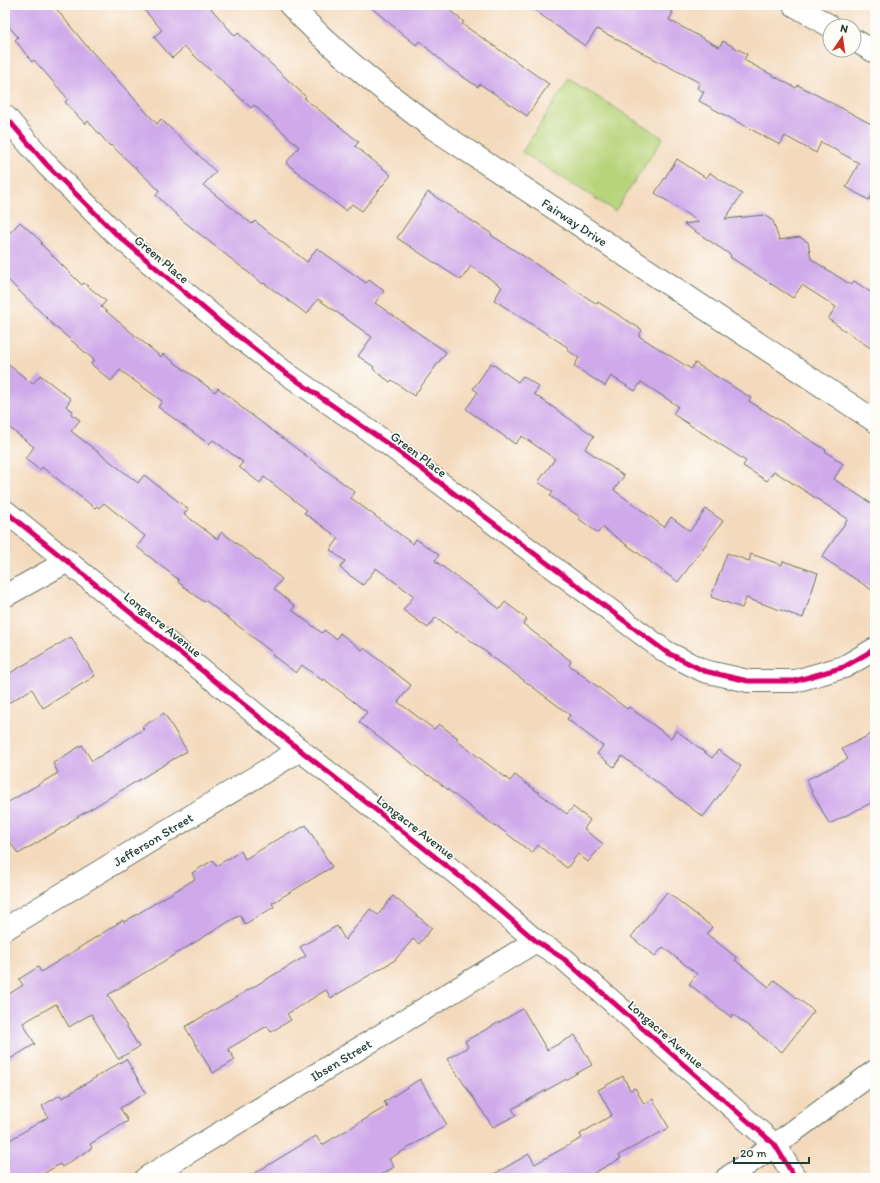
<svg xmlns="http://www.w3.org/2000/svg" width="880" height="1183" font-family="Itim,sans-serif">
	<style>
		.green { fill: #b8d47a; stroke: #6c8857 }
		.building { fill: #cfa9ea }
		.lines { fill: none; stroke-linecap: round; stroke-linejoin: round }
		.minor-casing { stroke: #6a7464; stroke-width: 24 }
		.major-casing { stroke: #6a7464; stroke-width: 24 }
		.minor { stroke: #fff; stroke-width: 22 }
		.major { stroke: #fff; stroke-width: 22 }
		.cycleway-casing { stroke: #fdfcf7; stroke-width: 8 }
		.cycleway { stroke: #d6006c; stroke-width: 5 }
		.labels { text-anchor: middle; stroke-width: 3.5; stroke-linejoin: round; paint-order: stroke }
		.street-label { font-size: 13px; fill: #1f3d34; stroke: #fdfcf7 }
	</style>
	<rect width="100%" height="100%" fill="#fdfcf7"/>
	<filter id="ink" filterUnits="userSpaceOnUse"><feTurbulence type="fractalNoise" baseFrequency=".025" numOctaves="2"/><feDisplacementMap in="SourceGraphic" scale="8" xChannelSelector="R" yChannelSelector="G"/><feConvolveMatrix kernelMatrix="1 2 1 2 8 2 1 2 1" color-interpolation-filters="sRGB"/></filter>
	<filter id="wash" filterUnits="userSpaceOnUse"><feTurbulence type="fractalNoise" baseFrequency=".012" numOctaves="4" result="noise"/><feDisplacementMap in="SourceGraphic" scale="16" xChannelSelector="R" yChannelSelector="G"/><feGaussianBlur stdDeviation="0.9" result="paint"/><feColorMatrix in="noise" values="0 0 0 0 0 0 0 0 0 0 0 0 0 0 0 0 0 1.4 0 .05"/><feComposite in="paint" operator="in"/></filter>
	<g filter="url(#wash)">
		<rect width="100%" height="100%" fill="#f4dabd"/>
		<polygon class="green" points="569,79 663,138 615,211 522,152"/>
		<g id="blocks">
			<g class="building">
				<polygon points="5,5 53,5 85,44 157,124 161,119 216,172 203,185 252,224 255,221 307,262 317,248 366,283 369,280 384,291 375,303 446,352 414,396 392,380 390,382 373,369 374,367 358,356 372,337 318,299 307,314 264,283 263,284 182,220 156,195 159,190 111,145 110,146 88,121 85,124 65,102 68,99 34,60 32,62 15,40 18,37 5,22"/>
				<polygon points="140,5 208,5 235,36 238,33 306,97 304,98 359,142 355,146 391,175 362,211 352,204 346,211 286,163 299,147 254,105 251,108 185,47 172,58 154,37 162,30"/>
				<polygon points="368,5 443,5 464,22 462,24 549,84 527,116 480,84 478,87 450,68 419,41 416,45"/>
				<polygon points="527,5 661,5 673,12 669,20 719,47 723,41 747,54 744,60 796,88 798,85 875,126 875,188 869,200 846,187 859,163 821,142 816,153 785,136 780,145 699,101 704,92 697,88 700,83 597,29 585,46"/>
				<polygon points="677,159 706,178 710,173 742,194 725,219 764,215 773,221 779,240 799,237 808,242 811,259 851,285 854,281 875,295 875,351 828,319 836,307 802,285 793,298 730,257 731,255 684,224 699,222 655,193"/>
				<polygon points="428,192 492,234 491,235 597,304 598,302 642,330 639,336 691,369 695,363 751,398 749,401 826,450 825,451 843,464 834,479 875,506 875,592 822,557 848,519 774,471 767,481 743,466 746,461 673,414 678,406 641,382 635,391 611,376 605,386 574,366 579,358 567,350 569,348 494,300 502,287 471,266 461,280 397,238"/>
				<polygon points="20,222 42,242 41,244 82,285 84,283 106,301 101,307 161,357 163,354 215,392 218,388 239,404 238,405 355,492 351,498 413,544 416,539 439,555 435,561 500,609 505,602 527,619 523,624 571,661 569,665 627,709 629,707 671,738 676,730 712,758 718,750 741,766 703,817 622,756 614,767 597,754 603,746 567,719 570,715 458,631 457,633 436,617 428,628 403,610 414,596 376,568 363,585 340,568 345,561 330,550 339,538 304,513 307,510 264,477 260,483 239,467 243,462 213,440 209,444 158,407 162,401 120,370 111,381 91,364 94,360 51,323 51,322 5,277 5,238"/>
				<polygon points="5,362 33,384 40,375 71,399 66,406 73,411 71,414 80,420 71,431 138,483 144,475 188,509 184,514 217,539 222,532 282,579 274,589 295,606 292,610 322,633 324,630 336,639 340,633 362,650 364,648 411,685 398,702 434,729 439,724 458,738 456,740 510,781 515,775 567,814 573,807 590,820 584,829 603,844 588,862 578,854 567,868 538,845 532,853 497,826 496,827 429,775 428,776 359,722 367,712 324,679 323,681 302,665 296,673 272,655 273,653 205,600 204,602 178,582 179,580 137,547 145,536 104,503 99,508 97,506 95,508 42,467 40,470 25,459 34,447 5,424"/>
				<polygon points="491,363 518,382 523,376 539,387 534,394 594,436 585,449 624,476 614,490 664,527 671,517 690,531 706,509 723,521 678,582 602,527 598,533 579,519 580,517 550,496 553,492 538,482 555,459 522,436 515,444 466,409 478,392 473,389"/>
				<polygon points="727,553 749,561 751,554 782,565 783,561 818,573 803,618 746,598 742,608 711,597"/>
				<polygon points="71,637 95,676 43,708 32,689 5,705 5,676"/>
				<polygon points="164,713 187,751 69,822 70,823 18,854 5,834 5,804 58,773 53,763 82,745 92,761 144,729 142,727"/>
				<polygon points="875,732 875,801 829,824 806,780 848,759 842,749"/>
				<polygon points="306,825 332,867 272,903 274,907 245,924 240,915 108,995 139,1047 118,1059 91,1014 69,1027 56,1004 23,1023 35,1044 5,1062 5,994 6,996 23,985 19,979 38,967 41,972 123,920 124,922 195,879 192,873 213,860 216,866 241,851 245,859 292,831 293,833"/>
				<polygon points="667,892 712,927 707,934 737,958 735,960 769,987 774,980 814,1011 782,1052 733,1014 731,1017 689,984 697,974 663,947 655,956 631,937"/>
				<polygon points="393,896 432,928 419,944 413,939 395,960 331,998 326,990 287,1014 291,1020 271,1032 267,1026 228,1049 235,1060 213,1073 185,1027 306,956 300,947 337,926 345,940 370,909 378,915"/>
				<polygon points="523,1009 547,1050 575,1035 592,1065 512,1109 516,1115 493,1127 447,1059 468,1047 465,1041"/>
				<polygon points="126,1059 146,1093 120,1108 128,1121 90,1144 92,1148 62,1167 60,1164 36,1178 5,1178 5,1143 48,1117 42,1106 60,1095 62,1098"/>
				<polygon points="623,1076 630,1090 635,1088 644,1104 653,1099 669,1128 619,1155 621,1158 585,1178 487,1178 529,1154 535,1164 582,1138 580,1134 612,1115 598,1090"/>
				<polygon points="420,1079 447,1125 389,1159 394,1167 376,1178 247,1178 316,1136 322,1145 387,1106 384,1102"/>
			</g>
		</g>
	</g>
	<g filter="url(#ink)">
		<use href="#blocks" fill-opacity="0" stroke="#6a7464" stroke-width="1"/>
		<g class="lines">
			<g class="minor-casing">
				<g id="minor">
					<path id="s1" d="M290,5c43,46 93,86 143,123l442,293"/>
					<polyline points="794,5 830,26"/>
					<polyline points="854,40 875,52"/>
					<polyline points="5,116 47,165 115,233 220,322 283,371 388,444 666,652 704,671 748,681 795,681 844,667 875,649"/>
					<polyline points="5,511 300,750 477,890 536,941 564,959 775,1145 795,1178"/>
					<polyline points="5,596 68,561"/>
					<path id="s2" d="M5,929l295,-179"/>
					<path id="s3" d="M146,1178l390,-237"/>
				</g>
			</g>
			<g class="major-casing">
				<polyline id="major" points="727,1178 775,1145 875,1071"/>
			</g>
			<use href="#minor" class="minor"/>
			<use href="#major" class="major"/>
			<g class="cycleway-casing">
				<g id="cycleway">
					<polyline points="5,116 47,165 115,233 220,322 283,371 388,444 666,652 704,671 748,681 795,681 844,667 875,649"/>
					<polyline points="5,511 300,750 477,890 536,941 564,959 775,1145 795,1178"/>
				</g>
			</g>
			<use href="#cycleway" class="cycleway"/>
		</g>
	</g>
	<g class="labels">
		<g class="street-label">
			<text dy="5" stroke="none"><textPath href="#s1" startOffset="359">Fairway Drive</textPath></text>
			<text transform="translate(162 259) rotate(40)" y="5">Green Place</text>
			<text transform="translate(419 454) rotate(37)" y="5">Green Place</text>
			<text transform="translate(163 624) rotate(39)" y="5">Longacre Avenue</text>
			<text transform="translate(416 827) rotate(38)" y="5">Longacre Avenue</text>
			<text dy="5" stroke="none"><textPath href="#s2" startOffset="173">Jefferson Street</textPath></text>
			<text transform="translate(666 1034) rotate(41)" y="5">Longacre Avenue</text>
			<text dy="5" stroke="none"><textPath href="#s3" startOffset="228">Ibsen Street</textPath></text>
		</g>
	</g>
	<rect width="880" height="1183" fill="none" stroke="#fdfcf7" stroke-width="20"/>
	<g transform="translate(842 38) rotate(13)"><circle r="19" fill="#fdfcf7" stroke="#a4b0a9"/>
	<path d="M0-3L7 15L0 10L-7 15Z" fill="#c8321e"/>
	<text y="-6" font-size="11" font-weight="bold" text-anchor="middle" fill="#1f3d34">N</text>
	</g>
	<path d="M734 1157v6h75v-6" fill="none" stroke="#1f3d34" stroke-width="2"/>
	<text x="740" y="1157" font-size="12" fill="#1f3d34" stroke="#fdfcf7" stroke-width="3" paint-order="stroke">20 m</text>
</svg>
